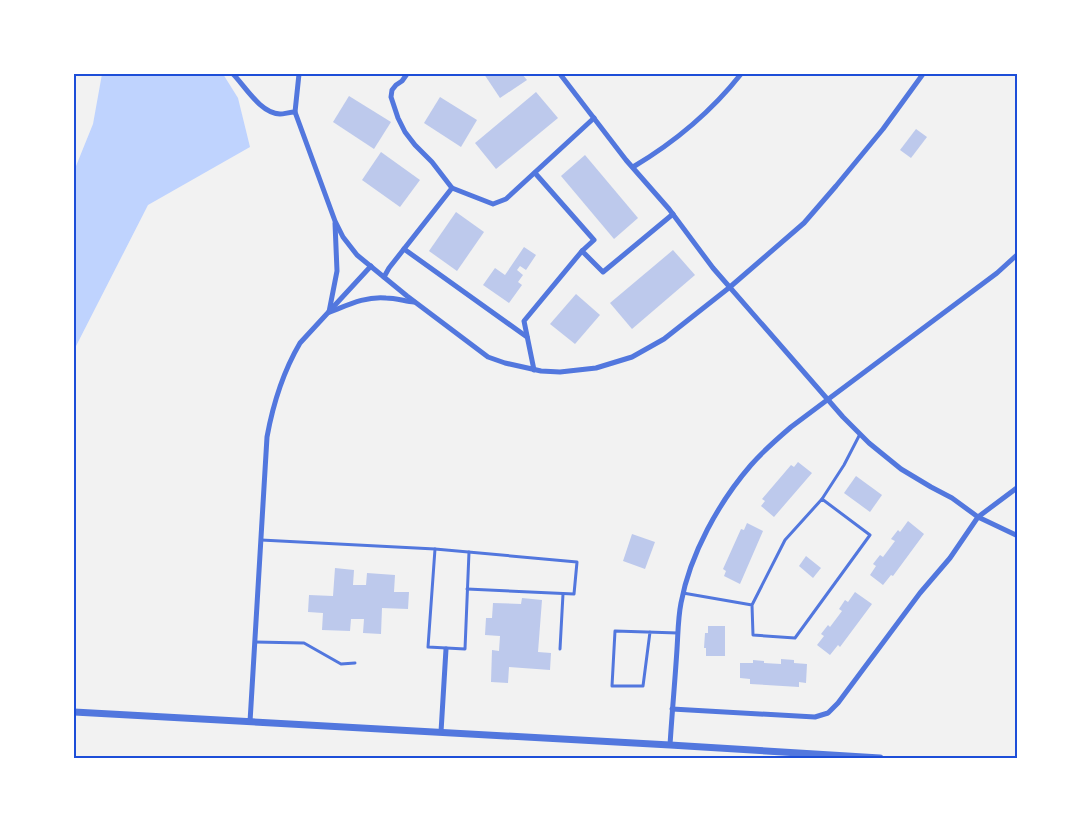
<svg xmlns="http://www.w3.org/2000/svg" width="1091" height="832" font-family="'Varela Round',sans-serif">
	<style>
		.water { fill: #bfd3fe }
		.building { fill: #bdc9ec }
		.lines { fill: none; stroke-linecap: round; stroke-linejoin: round }
		.service { stroke: #5277de; stroke-width: 3 }
		.minor { stroke: #5277de; stroke-width: 5 }
		.tertiary { stroke: #5277de; stroke-width: 7 }
		.neatline { fill: none; stroke: #1d4ed8; stroke-width: 2 }
	</style>
	<rect width="100%" height="100%" fill="#f2f2f2"/>
	<polygon class="water" points="102,74 223,74 238,98 250,147 148,205 74,350 74,171 93,124"/>
	<g class="building">
		<polygon points="484,74 522,74 527,80 500,98"/>
		<polygon points="536,92 558,118 496,169 475,143"/>
		<polygon points="349,96 391,122 374,149 333,122"/>
		<polygon points="440,97 477,120 461,147 424,123"/>
		<polygon points="916,129 927,137 911,158 900,150"/>
		<polygon points="381,152 420,180 400,207 362,180"/>
		<polygon points="585,155 638,218 614,239 561,176"/>
		<polygon points="456,212 484,232 457,271 429,251"/>
		<polygon points="524,247 536,255 526,270 520,266 517,270 523,275 518,282 522,285 509,303 483,285 495,268 505,275"/>
		<polygon points="673,250 695,275 632,329 610,303"/>
		<polygon points="576,294 600,315 575,344 550,324"/>
		<polygon points="798,462 812,473 774,517 761,506 765,501 762,499 791,465 794,467"/>
		<polygon points="856,476 882,495 870,512 844,493"/>
		<polygon points="908,521 924,534 893,576 891,575 883,585 870,575 876,566 873,564 880,555 883,557 895,541 891,539 898,530 900,532"/>
		<polygon points="747,523 763,531 740,584 724,576 726,571 723,569 741,529 744,530"/>
		<polygon points="632,534 655,542 645,569 623,561"/>
		<polygon points="806,556 821,568 813,578 799,566"/>
		<polygon points="335,568 354,570 353,585 366,585 367,573 395,575 394,592 409,592 408,609 382,608 381,634 363,633 364,619 351,619 350,631 322,630 323,613 308,612 309,595 333,596"/>
		<polygon points="855,592 872,604 840,647 838,645 830,655 817,645 824,636 821,634 828,625 830,627 842,611 839,609 845,600 848,602"/>
		<polygon points="522,598 542,600 538,652 551,653 550,670 509,667 508,683 491,682 492,650 499,651 500,636 485,635 486,618 492,618 493,603 521,604"/>
		<polygon points="708,626 725,626 725,656 706,656 706,648 704,648 705,633 708,633"/>
		<polygon points="781,659 794,660 794,663 807,664 806,683 799,682 799,687 750,684 750,679 740,678 740,663 753,663 753,660 764,661 764,663 781,664"/>
	</g>
	<g class="lines">
		<g class="service">
			<polyline points="822,499 844,465 860,434"/>
			<polyline points="261,540 435,549 428,647 465,649 469,552"/>
			<polyline points="435,549 577,562 574,594 467,589"/>
			<polyline points="683,593 752,605 753,635 795,638 870,535 822,499 785,540 752,605"/>
			<polyline points="650,632 643,686 612,686 615,631 678,633"/>
			<polyline points="255,642 304,643 341,664 355,663"/>
			<polyline points="560,649 563,594"/>
		</g>
		<g class="minor">
			<path d="M233,74c12,12 27,39 47,40 4,0 10,-2 15,-2"/>
			<polyline points="299,74 295,112 335,221 343,237 357,255 407,296 488,357 505,363 541,371 560,372 596,368 632,357 664,339 730,287 804,223 836,186 883,129 923,74"/>
			<polyline points="407,74 402,81 396,85 392,90 391,97 398,118 405,132 415,145 432,162 452,188 493,204 506,199 594,118"/>
			<polyline points="560,74 626,160 669,209 713,268 843,417 869,443 901,469 931,487 952,498 978,517 1018,536"/>
			<path d="M633,167c42,-25 78,-55 108,-93"/>
			<polyline points="535,173 594,240 582,251 603,272 673,214"/>
			<polyline points="404,249 527,337"/>
			<polyline points="384,277 389,268 452,188"/>
			<polyline points="329,312 337,271 335,223"/>
			<path d="M330,312c18,-7 36,-16 56,-14 9,0 19,3 28,4"/>
			<polyline points="534,370 524,321 582,251"/>
			<polyline points="672,709 815,717 828,713 838,703 920,593 950,558 978,517 1018,487"/>
			<path d="M250,722l17,-285c6,-33 16,-65 33,-94l71,-77"/>
			<polyline points="441,732 446,649"/>
			<path d="M670,745c2,-32 5,-64 7,-96 1,-15 1,-31 4,-46 9,-49 38,-101 70,-138 12,-14 26,-26 40,-38l206,-154 21,-19"/>
		</g>
		<polyline class="tertiary" points="74,712 670,745 880,758"/>
	</g>
	<rect width="1091" height="832" fill="none" stroke="#ffffff" stroke-width="150"/>
	<rect x="75" y="75" width="941" height="682" class="neatline"/>
</svg>
